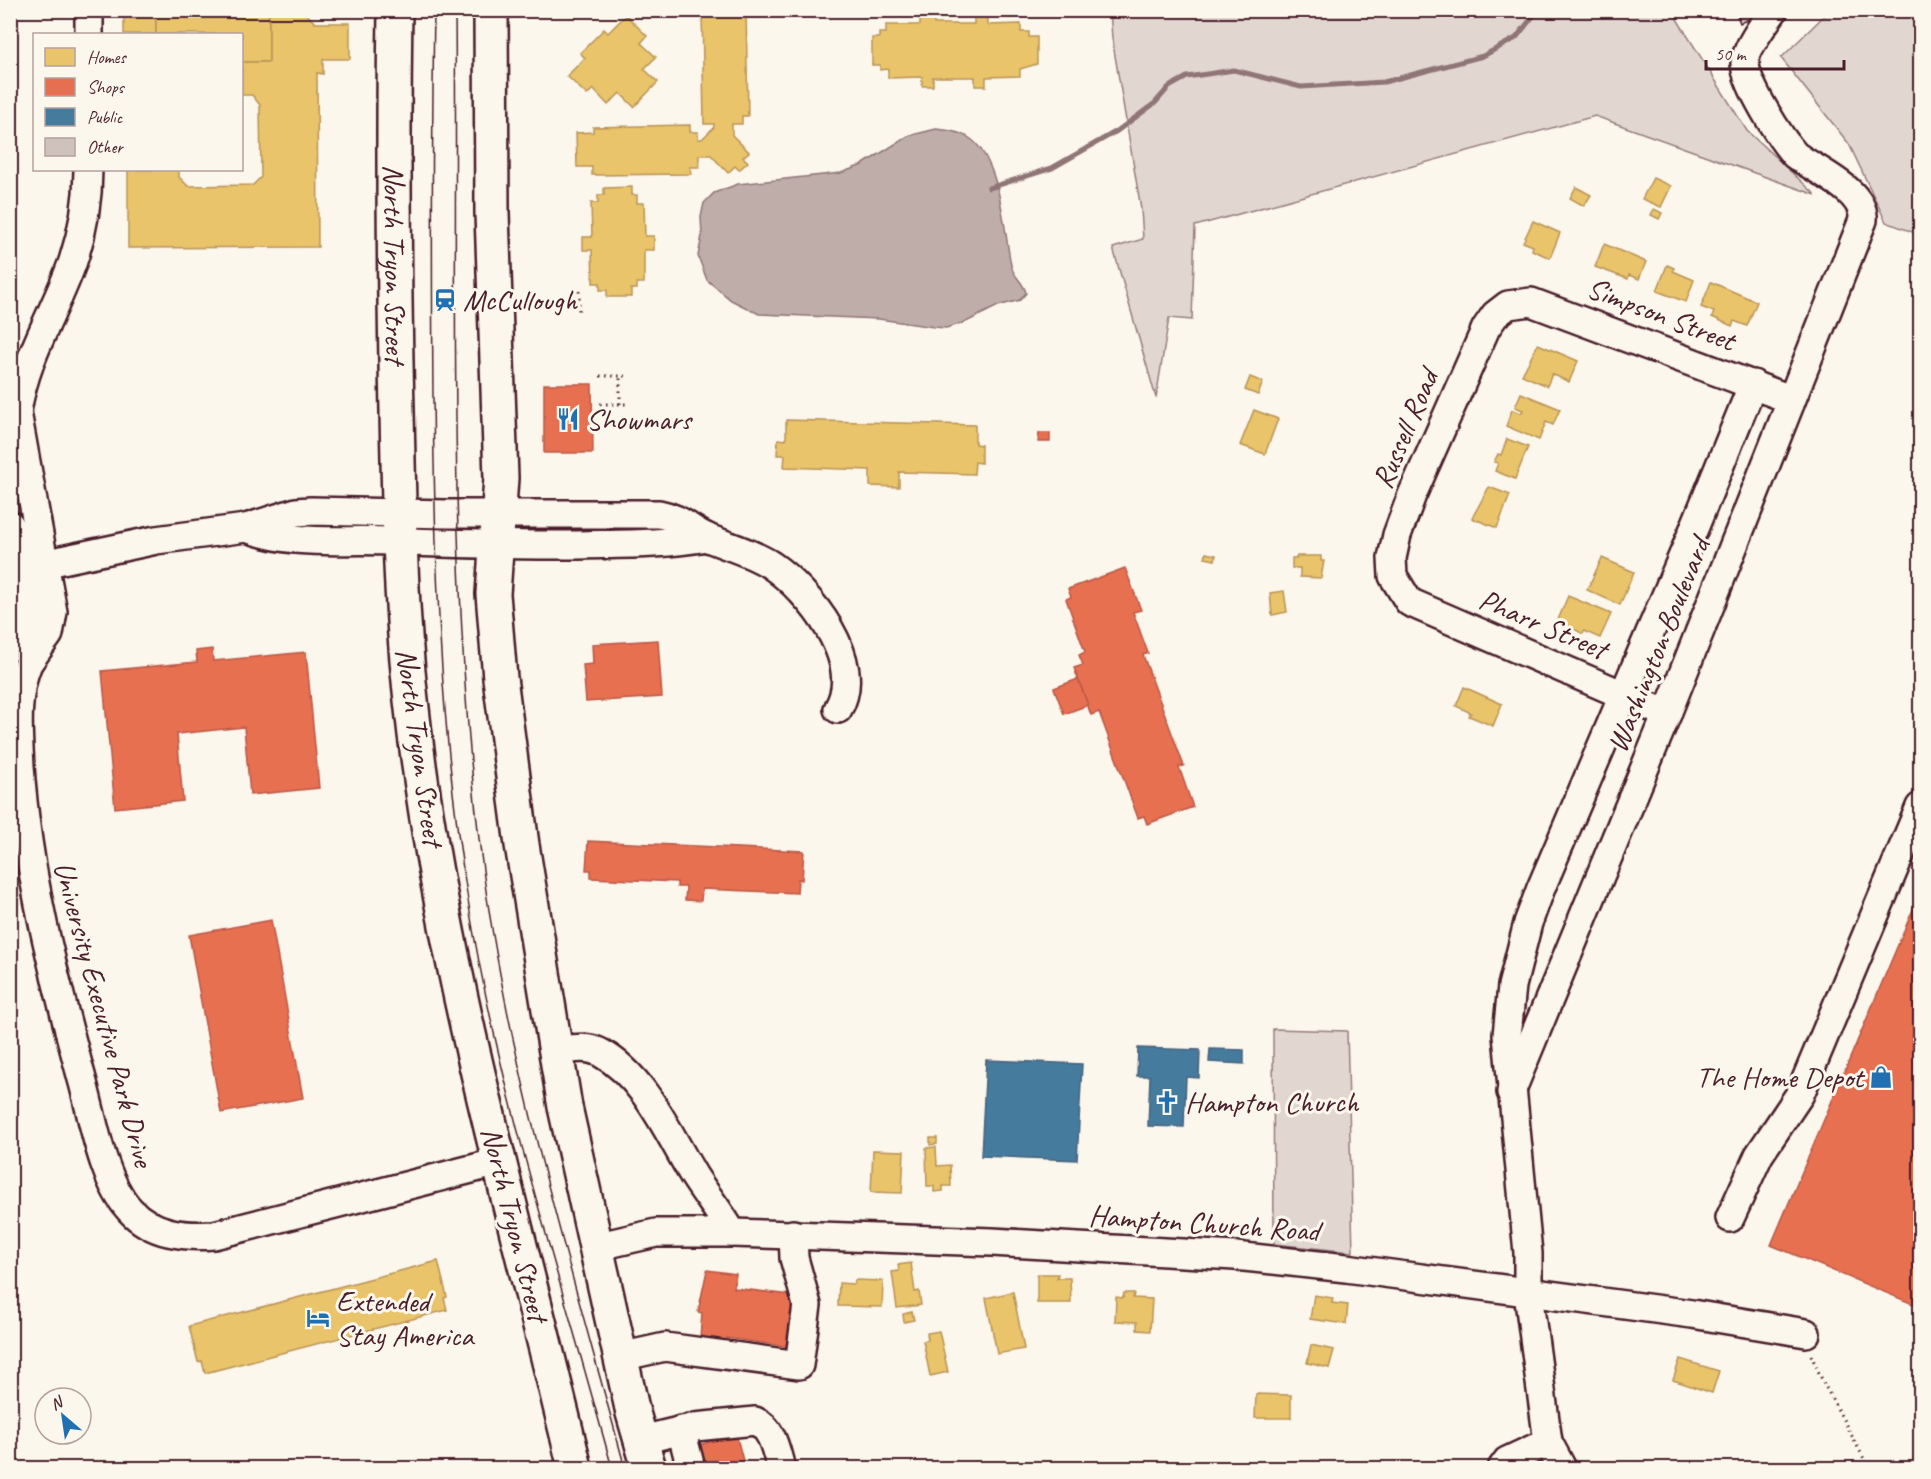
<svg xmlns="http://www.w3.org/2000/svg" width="1931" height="1479" font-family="Caveat,sans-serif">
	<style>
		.green { fill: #e2d7d0; stroke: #967b7e; stroke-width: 1.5 }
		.water { fill: #bfadaa; stroke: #907477; stroke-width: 1.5 }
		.homes { fill: #e9c46a; stroke: #b99257; stroke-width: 1.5 }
		.shops { fill: #e76f51; stroke: #b85746; stroke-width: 1.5 }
		.public { fill: #457b9d; stroke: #465f7b; stroke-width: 1.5 }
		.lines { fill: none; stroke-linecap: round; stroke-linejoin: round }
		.stream { stroke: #907477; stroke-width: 5 }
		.building { fill: #cfc2bc; stroke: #4a1f2b; stroke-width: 1.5 }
		.minor-casing { stroke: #4a1f2b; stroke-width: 32 }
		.major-casing { stroke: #4a1f2b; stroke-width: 38 }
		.path { stroke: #4a1f2b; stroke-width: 3; stroke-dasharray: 1.5 4.5; stroke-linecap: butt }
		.minor { stroke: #fbf7ec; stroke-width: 27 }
		.major { stroke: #fbf7ec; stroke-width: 33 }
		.tram { stroke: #4a1f2b; stroke-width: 1.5 }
		.labels { text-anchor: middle; stroke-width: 6; stroke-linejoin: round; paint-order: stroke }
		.street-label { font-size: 30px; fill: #4a1f2b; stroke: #fbf7ec }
		.poi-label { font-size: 30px; fill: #4a1f2b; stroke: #fbf7ec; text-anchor: start }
	</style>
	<rect width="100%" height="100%" fill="#fbf7ec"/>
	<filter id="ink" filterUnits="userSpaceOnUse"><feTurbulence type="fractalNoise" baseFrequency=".0167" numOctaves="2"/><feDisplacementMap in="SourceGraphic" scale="12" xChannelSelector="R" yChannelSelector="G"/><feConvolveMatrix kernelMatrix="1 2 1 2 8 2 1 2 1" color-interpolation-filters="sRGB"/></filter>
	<g filter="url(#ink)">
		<g class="green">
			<polygon points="1110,11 1672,11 1747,131 1816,195 1595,116 1195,226 1192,320 1169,318 1156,398 1113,248 1143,239 1141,209 1112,38"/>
			<polygon points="1829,11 1920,11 1920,235 1886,222 1849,144 1781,58"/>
			<polygon points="1273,1029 1347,1031 1353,1252 1274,1244"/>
		</g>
		<path class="water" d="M936,129c13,1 25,3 35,10 30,23 33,92 40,126 2,12 13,17 15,28l-6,7 -22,6 -32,16 -20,6 -12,-1 -55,-8 -120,-5 -28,-14 -24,-20 -9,-24 4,-20 -1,-19 3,-14 10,-10 24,-9 103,-11 21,-8 46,-29z"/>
		<g class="homes">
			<rect x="124" y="10" width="32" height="24"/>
			<polygon points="156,10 269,10 269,62 242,62 242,34 156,34"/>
			<polygon points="269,10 303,10 315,23 350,23 350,59 323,59 323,74 317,73 318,247 128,248 128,170 179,170 179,177 188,186 253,185 261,177 260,105 252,95 242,95 242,62 269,62"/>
			<polygon points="702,10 746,10 748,116 742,116 742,124 732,124 732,135 749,152 743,157 748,162 739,170 735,166 728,173 711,155 699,155 699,167 690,167 691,174 592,175 592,167 577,167 576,133 593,132 593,127 690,125 690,132 698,132 698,139 702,139 714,127 714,124 704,124"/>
			<polygon points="626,15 647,36 641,43 656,57 644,69 658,82 634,107 620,93 608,105 593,89 587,95 567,76 585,58 580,53 604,29 608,33"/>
			<polygon points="920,15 934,15 934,24 974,24 974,15 988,15 988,25 1021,24 1021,32 1029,32 1029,37 1037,37 1037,64 1020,69 1020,76 986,77 986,86 975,86 975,77 933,77 933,86 922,86 922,77 888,78 888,69 880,70 880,65 872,65 872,38 879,38 879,33 886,33 886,25 920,25"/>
			<polygon points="1653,178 1671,186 1661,207 1642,199"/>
			<polygon points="632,187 632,195 637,195 637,203 644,203 645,236 654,236 654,250 644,250 644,283 637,283 637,289 631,289 631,297 607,297 607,290 600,290 600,283 593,283 592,250 583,250 583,237 592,237 591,203 598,203 598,195 604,195 604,188"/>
			<polygon points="1576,187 1591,195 1584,206 1570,198"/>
			<polygon points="1654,209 1662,213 1659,219 1651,215"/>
			<polygon points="1533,221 1560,233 1550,258 1532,250 1533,246 1523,242"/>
			<polygon points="1604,244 1646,262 1639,279 1629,275 1628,279 1595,267"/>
			<polygon points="1667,265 1674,268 1673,271 1694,280 1686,302 1657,291"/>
			<polygon points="1711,282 1757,302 1747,326 1734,321 1732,326 1712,317 1714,312 1701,307"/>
			<polygon points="1538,344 1578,361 1569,382 1552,374 1547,386 1522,375"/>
			<polygon points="1250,377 1263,382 1258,395 1245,390"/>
			<polygon points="1521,393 1560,409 1553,425 1546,422 1539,440 1506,426 1512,410 1521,413 1523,410 1515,407"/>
			<polygon points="1254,410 1278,419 1265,454 1240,445"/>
			<polygon points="786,420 975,425 975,444 981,445 981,463 975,462 974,474 899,472 899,487 870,486 870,470 784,467 785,455 777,455 778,439 786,440"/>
			<polygon points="1507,439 1528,447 1515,479 1495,471 1498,463 1494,462 1498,454 1501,455"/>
			<polygon points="1489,487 1510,495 1497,528 1472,518"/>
			<polygon points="1206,553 1216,555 1215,560 1205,558"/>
			<polygon points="1297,556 1321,556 1321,561 1324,561 1321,578 1300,577 1300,568 1292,568 1292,558 1297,558"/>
			<polygon points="1602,558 1634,572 1620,605 1587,590"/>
			<polygon points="1284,591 1287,612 1272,615 1270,593"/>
			<polygon points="1568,596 1611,614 1600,638 1584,631 1583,634 1558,620"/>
			<polygon points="1464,687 1502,704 1493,726 1469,716 1471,713 1456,706"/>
			<polygon points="930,1138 937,1138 937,1144 930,1145"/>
			<polygon points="936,1147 937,1166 950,1165 951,1186 943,1186 943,1191 934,1192 934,1186 927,1186 926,1148"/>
			<polygon points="873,1150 904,1151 902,1193 871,1192"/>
			<polygon points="438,1261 447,1297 444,1298 447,1310 205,1373 202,1361 198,1362 189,1326"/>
			<polygon points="911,1263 915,1292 919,1291 921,1305 897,1308 892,1272 899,1271 898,1265"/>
			<polygon points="1037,1274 1058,1274 1057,1278 1070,1278 1071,1303 1037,1303"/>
			<polygon points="855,1280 883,1281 882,1307 838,1306 839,1283 854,1284"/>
			<polygon points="1013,1292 1024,1349 997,1354 986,1298"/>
			<polygon points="1124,1293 1134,1293 1133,1298 1152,1299 1150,1331 1137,1330 1137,1322 1115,1321 1116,1297 1123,1298"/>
			<polygon points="1314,1295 1333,1298 1332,1303 1348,1305 1346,1324 1310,1319"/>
			<polygon points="912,1312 914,1320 904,1322 903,1314"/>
			<polygon points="939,1331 948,1372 930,1376 923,1341 928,1340 927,1333"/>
			<polygon points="1311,1345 1334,1350 1329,1368 1307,1363"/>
			<polygon points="1680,1359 1719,1371 1712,1393 1673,1380"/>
			<polygon points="1256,1394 1291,1395 1291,1418 1255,1418"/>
		</g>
		<g class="shops">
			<polygon points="544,384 592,384 593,453 544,453"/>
			<polygon points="1039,433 1050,433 1050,442 1038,442"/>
			<polygon points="1125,568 1141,610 1133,612 1148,653 1143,655 1184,766 1179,767 1193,807 1147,824 1144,816 1138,818 1099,712 1091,715 1074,668 1083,665 1079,655 1085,652 1066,599 1071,597 1068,589"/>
			<polygon points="658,640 662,697 586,702 583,665 593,664 592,644"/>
			<polygon points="212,649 213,661 306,652 319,788 250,795 244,727 177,734 183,801 115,808 102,671 197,662 196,651"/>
			<polygon points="1078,679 1088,705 1064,714 1054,688"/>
			<polygon points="588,841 804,851 802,880 798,879 797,893 702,889 701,901 685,900 686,887 677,887 677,882 591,878 591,870 586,870"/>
			<polygon points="1914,907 1920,910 1920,1307 1771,1245"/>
			<polygon points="271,920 303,1098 221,1113 189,935"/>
			<polygon points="707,1270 736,1274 734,1288 798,1296 791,1347 727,1338 723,1366 698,1362 702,1313 698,1312"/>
			<polygon points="736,1434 745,1468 706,1468 699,1445"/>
		</g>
		<g class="public">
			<polygon points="1138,1048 1200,1050 1199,1078 1186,1077 1184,1127 1148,1126 1150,1076 1137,1076"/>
			<polygon points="1210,1049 1244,1050 1244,1064 1209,1062"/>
			<polygon points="986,1060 1082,1064 1077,1160 981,1156"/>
		</g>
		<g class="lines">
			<polyline class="stream" points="989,188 1052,168 1117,131 1155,103 1169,87 1187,77 1234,70 1301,87 1384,82 1483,56 1516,38 1538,10"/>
		</g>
		<polygon class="building" points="1735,10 1765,10 1765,12 1740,23"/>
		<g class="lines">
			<g class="minor-casing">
				<g id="minor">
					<polyline points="89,34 89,10"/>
					<path d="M17,412c8,-55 38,-100 56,-151 10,-30 15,-60 15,-91"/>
					<polyline points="10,423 17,412 53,612 49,634 28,663 29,624 10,525"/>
					<path d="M246,528c52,18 88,11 140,13 64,3 128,4 192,4 43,-1 86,0 128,-8"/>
					<path d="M10,571l146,-31 90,-12 50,-16 15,-1 135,3h213c22,4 31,16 49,24 22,9 43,14 63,27 38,26 95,96 67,144"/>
					<path d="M28,663c-13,32 -10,69 -8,103 7,107 34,210 62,313 11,39 20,101 48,131 22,24 54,27 84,25l285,-73"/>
					<polyline points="1667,714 1409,602 1393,576 1392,558 1397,535 1412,495 1486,328 1495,315 1508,305 1531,302 1790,399"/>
					<path d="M556,1051c15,-2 31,-6 45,2 44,24 68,82 93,123 12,19 27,37 38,57"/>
					<path d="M1511,1092l156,-378 196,-494c3,-29 -48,-50 -68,-65 -15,-17 -48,-69 -50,-91 -1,-13 21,-43 29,-54"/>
					<polyline points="1730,1218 1759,1155 1800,1094 1920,807"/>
					<polyline points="595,1247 656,1233 732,1233 992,1242 1235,1256 1346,1268 1692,1314 1806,1333"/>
					<polyline points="620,1357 665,1347 799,1365 807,1305 794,1258 793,1234"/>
					<polyline points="681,1430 691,1468"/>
					<path d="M641,1440l54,-13 60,-6c18,7 21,31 26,47"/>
					<polyline points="1548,1442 1528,1293 1528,1253 1507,1035 1512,986 1528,923 1541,888 1684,553 1753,384"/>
					<polyline points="1502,1468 1507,1461 1548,1442 1562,1468"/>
				</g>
			</g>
			<g class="major-casing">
				<g id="major">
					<path id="s1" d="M395,10c-2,134 -1,267 2,401 2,97 3,193 14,289 28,261 104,514 164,768"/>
					<polyline points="491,10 492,213 501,478 493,594 500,678 522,845 565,1107 633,1413 649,1468"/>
				</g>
			</g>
			<g class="path">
				<polyline points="579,291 579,314"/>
				<polyline points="600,376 628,376"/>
				<polyline points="600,404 628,404"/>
				<polyline points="620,404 620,376"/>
				<polyline points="1811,1355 1824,1384 1869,1468"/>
			</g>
			<use href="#minor" class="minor"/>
			<use href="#major" class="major"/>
			<g class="tram">
				<path d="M434,10c-2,129 -2,258 -1,387 2,169 7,336 35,503 31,193 93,380 144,568"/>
				<path d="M455,10c3,282 -9,565 26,845 27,209 89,411 144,613"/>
			</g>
		</g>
	</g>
	<defs>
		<g id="station-bare" transform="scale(1.8)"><path d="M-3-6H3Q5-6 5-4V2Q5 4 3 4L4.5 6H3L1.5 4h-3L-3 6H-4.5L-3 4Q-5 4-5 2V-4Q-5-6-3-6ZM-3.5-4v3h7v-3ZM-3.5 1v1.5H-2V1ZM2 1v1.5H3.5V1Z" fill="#1f6fb2" stroke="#fbf7ec" stroke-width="2.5" paint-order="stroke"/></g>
		<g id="restaurant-bare" transform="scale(1.8)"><path d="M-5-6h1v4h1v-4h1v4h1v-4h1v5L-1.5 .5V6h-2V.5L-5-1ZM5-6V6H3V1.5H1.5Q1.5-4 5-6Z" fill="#1f6fb2" stroke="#fbf7ec" stroke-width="2.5" paint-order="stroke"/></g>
		<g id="shop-bare" transform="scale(1.8)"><path d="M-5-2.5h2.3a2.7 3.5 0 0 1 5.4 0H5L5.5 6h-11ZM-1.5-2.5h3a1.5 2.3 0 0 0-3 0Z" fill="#1f6fb2" stroke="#fbf7ec" stroke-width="2.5" paint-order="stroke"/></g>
		<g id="church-bare" transform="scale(1.8)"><path d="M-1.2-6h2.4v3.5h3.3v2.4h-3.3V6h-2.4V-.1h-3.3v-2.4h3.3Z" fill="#1f6fb2" stroke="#fbf7ec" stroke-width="2.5" paint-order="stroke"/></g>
		<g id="hotel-bare" transform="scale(1.8)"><path d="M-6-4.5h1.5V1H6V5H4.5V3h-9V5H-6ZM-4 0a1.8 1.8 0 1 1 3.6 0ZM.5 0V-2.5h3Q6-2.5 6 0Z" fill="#1f6fb2" stroke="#fbf7ec" stroke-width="2.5" paint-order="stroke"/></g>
	</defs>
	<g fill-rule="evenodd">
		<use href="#station-bare" x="445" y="300"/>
		<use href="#restaurant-bare" x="568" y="419"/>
		<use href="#shop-bare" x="1881" y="1077"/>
		<use href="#church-bare" x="1167" y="1102"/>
		<use href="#hotel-bare" x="318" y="1318"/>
	</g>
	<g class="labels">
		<g class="street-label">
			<text dy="10" stroke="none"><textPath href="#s1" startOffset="254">North Tryon Street</textPath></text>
			<text transform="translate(1661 314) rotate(21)" y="10">Simpson Street</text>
			<text transform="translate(1405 429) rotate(-67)" y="10">Russell Road</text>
			<text transform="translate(1543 624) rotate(23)" y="10">Pharr Street</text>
			<text transform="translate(1658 645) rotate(-68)" y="10">Washington Boulevard</text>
			<text transform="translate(420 747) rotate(82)" y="10">North Tryon Street</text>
			<text transform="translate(104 1014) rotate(75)" y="10">University Executive Park Drive</text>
			<text transform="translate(1204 1223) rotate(4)" y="10">Hampton Church Road</text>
			<text transform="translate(515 1224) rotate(76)" y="10">North Tryon Street</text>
		</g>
		<g class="poi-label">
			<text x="463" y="310">McCullough</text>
			<text x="586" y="429">Showmars</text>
			<text x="1863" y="1087" text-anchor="end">The Home Depot</text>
			<text x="1185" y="1112">Hampton Church</text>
			<text x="336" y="1311">Extended<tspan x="336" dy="34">Stay America</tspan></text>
		</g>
	</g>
	<rect width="1931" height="1479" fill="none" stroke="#fbf7ec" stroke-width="36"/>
	<rect x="18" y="18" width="1895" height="1443" fill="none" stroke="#4a1f2b" stroke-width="2" filter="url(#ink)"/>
	<rect x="33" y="33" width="210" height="138" fill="#fbf7ec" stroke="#b4a19f" stroke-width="1.5"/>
	<rect x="45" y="48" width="30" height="18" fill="#e9c46a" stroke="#b4a19f" stroke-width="1.5"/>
	<text x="87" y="63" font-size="18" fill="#4a1f2b">Homes</text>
	<rect x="45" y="78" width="30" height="18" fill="#e76f51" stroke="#b4a19f" stroke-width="1.5"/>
	<text x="87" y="93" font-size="18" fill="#4a1f2b">Shops</text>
	<rect x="45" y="108" width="30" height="18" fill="#457b9d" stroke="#b4a19f" stroke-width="1.5"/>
	<text x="87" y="123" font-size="18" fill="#4a1f2b">Public</text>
	<rect x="45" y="138" width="30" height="18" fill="#cfc2bc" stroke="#b4a19f" stroke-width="1.5"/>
	<text x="87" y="153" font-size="18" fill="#4a1f2b">Other</text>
	<g transform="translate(63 1416) rotate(331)"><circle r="28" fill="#fbf7ec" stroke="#b4a19f" stroke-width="1.5"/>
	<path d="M0-4.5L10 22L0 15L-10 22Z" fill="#1f6fb2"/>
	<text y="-9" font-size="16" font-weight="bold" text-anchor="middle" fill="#4a1f2b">N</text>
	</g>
	<path d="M1706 60v9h138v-9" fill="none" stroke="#4a1f2b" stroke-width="3"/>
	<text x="1715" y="60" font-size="18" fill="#4a1f2b" stroke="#fbf7ec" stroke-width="4.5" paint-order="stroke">50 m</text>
</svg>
